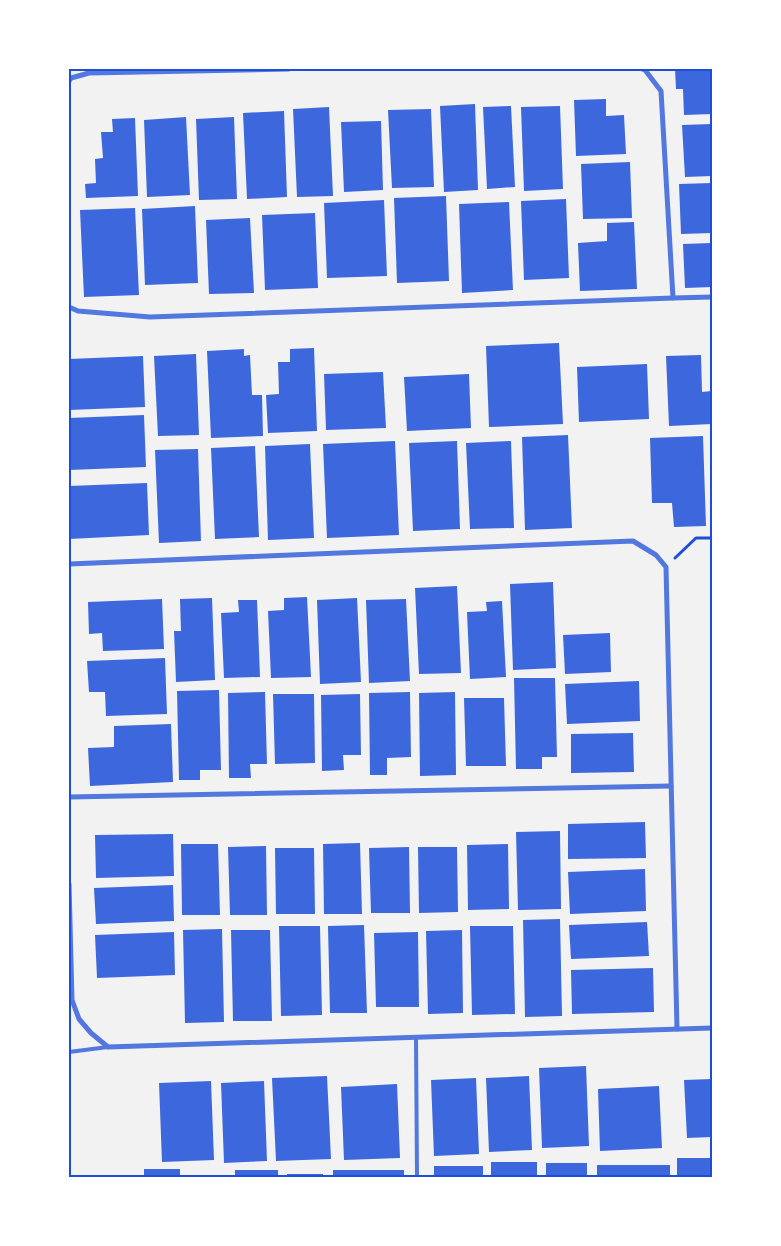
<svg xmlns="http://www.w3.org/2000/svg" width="781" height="1246" font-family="Montserrat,sans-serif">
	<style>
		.building { fill: #3d67dc }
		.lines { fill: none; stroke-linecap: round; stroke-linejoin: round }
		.path { stroke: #1d4ed8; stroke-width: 3 }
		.service { stroke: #5277de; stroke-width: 4 }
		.minor { stroke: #5277de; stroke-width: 5 }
		.neatline { fill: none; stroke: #1d4ed8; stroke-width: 2 }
	</style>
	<rect width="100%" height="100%" fill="#f2f2f2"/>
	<g class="building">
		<polygon points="675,69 712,69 712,114 684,115 683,89 676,89"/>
		<polygon points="606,99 606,116 624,115 626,154 576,156 574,100"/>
		<polygon points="475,104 478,190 444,192 440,106"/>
		<polygon points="511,106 515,187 487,189 483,107"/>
		<polygon points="560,106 563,189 524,191 521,107"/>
		<polygon points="329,107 333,196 297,197 293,109"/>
		<polygon points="431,109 434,187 392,188 388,110"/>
		<polygon points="284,111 287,197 247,199 243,113"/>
		<polygon points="186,117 190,195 147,197 144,120"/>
		<polygon points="234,117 237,199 199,200 196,119"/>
		<polygon points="135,118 138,196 86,198 85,184 96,183 95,159 103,158 101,132 113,132 112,119"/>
		<polygon points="381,121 383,190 344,192 341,122"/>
		<polygon points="712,124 712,176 685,177 682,125"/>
		<polygon points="630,162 632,218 583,219 581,164"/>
		<polygon points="712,183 712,233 681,234 679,184"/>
		<polygon points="446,196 449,281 397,283 394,198"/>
		<polygon points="566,199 569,278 524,280 521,201"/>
		<polygon points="384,200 387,276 327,278 324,203"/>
		<polygon points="509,202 513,290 462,293 459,204"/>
		<polygon points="195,206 198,283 145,285 142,209"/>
		<polygon points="135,208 139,295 84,297 80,210"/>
		<polygon points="315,213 318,288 265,290 262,215"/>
		<polygon points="250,218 254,293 209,294 206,220"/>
		<polygon points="634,222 637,289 580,291 578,243 607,241 607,223"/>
		<polygon points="712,243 712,287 685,288 683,244"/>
		<polygon points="559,343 563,424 489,427 486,346"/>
		<polygon points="314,348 317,431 268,433 266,395 279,394 278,362 290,362 290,349"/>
		<polygon points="244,349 244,356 250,355 252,395 262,395 263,436 211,438 207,351"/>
		<polygon points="196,354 199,435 158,436 154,356"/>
		<polygon points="701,355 702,392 712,391 712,424 669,426 666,356"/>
		<polygon points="143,356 145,407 69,410 69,359"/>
		<polygon points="647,364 649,419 579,422 577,367"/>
		<polygon points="383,372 386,428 326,430 324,374"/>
		<polygon points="469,374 471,428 407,431 404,377"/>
		<polygon points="144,415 146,467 69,470 69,418"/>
		<polygon points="568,435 572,528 525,530 522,437"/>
		<polygon points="703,436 706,526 674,527 672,503 652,503 650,438"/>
		<polygon points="395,441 399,535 327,538 323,444"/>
		<polygon points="457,441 460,529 413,531 409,443"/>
		<polygon points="511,441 514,528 470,529 466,443"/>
		<polygon points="310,444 314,538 268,540 265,446"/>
		<polygon points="255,446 259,537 215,539 211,448"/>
		<polygon points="198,449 201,541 159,543 155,450"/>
		<polygon points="147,483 149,535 69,539 69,486"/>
		<polygon points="553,582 556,668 513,670 510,584"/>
		<polygon points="457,586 461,673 419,674 415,588"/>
		<polygon points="307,597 311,677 271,678 268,611 284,610 284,598"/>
		<polygon points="212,598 215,680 176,682 174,631 181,631 180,599"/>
		<polygon points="357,598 361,682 320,684 317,600"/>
		<polygon points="162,599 164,649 103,651 102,633 89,634 88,602"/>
		<polygon points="406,599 410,681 369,683 366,600"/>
		<polygon points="238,600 257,600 260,677 224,678 221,613 239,612"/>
		<polygon points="502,601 506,677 470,679 467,612 487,611 486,602"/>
		<polygon points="610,633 611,672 565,674 563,635"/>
		<polygon points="165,658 167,714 106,716 105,692 89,692 87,661"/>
		<polygon points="514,678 555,678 557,757 542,757 542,769 516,769"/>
		<polygon points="639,681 640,721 567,724 565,684"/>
		<polygon points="219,690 221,770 200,770 200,780 179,780 177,691"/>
		<polygon points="265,692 267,764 250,764 251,778 229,778 228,693"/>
		<polygon points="410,692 411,757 387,758 387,775 370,775 369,693"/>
		<polygon points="455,692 456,775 420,776 419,693"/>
		<polygon points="273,694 314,694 315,763 275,764"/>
		<polygon points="360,694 361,755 343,755 344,770 322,771 321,695"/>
		<polygon points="464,698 504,698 506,766 466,766"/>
		<polygon points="171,724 173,782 90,786 88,748 114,747 114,726"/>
		<polygon points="633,733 634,772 571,773 571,734"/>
		<polygon points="645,822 646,858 568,859 568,824"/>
		<polygon points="560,831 561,909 518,910 516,832"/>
		<polygon points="173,834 174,876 96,878 95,835"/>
		<polygon points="360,843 362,914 324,914 323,844"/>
		<polygon points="181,844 218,844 220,915 182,915"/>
		<polygon points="508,844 509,909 468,910 467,845"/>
		<polygon points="266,846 267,915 230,915 228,847"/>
		<polygon points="409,847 410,913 371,913 369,848"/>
		<polygon points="418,847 457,847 458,912 419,913"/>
		<polygon points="275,848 314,848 315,914 276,914"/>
		<polygon points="645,869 646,911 570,914 568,872"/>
		<polygon points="173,885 174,921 96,924 94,888"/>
		<polygon points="560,919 562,1016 525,1017 523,920"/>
		<polygon points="647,922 649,956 571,959 569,925"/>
		<polygon points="364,925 367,1013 330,1013 328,926"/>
		<polygon points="279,926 320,926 322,1015 281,1016"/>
		<polygon points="470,926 513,926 515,1014 472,1015"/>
		<polygon points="222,929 224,1022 185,1023 183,930"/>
		<polygon points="231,930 270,930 272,1021 233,1021"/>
		<polygon points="462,930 463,1013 428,1014 426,931"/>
		<polygon points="174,932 175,975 97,978 95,935"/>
		<polygon points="418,932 419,1007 376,1007 374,933"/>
		<polygon points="653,968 654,1012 572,1014 571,970"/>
		<polygon points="586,1066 589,1146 542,1148 539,1068"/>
		<polygon points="327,1076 331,1159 276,1161 272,1078"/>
		<polygon points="529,1076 532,1150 489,1152 486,1078"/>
		<polygon points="476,1078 479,1154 434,1156 431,1080"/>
		<polygon points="712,1079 712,1137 687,1138 684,1080"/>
		<polygon points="211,1081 214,1160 162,1162 159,1083"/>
		<polygon points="264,1081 267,1161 224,1163 221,1083"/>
		<polygon points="397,1084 400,1158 344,1160 341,1087"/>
		<polygon points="659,1086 662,1148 600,1151 598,1089"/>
		<rect x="677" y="1158" width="35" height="19"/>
		<rect x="491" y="1162" width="46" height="15"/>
		<rect x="546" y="1163" width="41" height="14"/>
		<rect x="597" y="1165" width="73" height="12"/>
		<rect x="434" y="1166" width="49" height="11"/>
		<rect x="144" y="1169" width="36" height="8"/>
		<rect x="235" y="1170" width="43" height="7"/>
		<rect x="333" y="1170" width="71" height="7"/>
		<rect x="287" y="1174" width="36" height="3"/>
	</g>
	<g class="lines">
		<polyline class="path" points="675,558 696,538 712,538"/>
		<g class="service">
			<polyline points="416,1037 417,1177"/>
			<polyline points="69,1052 108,1047"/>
		</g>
		<g class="minor">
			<polyline points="642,69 645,70 661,91 673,298"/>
			<polyline points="69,81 71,78 89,73 289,69"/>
			<polyline points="69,307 78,311 150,317 673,298 712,297"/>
			<polyline points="69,564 633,541 656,555 666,567 677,1029"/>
			<polyline points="69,797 671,786"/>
			<polyline points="69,884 72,1000 79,1019 91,1033 108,1047 712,1028"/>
		</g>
	</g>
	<rect width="781" height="1246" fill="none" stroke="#ffffff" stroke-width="140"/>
	<rect x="70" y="70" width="641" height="1106" class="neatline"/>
</svg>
